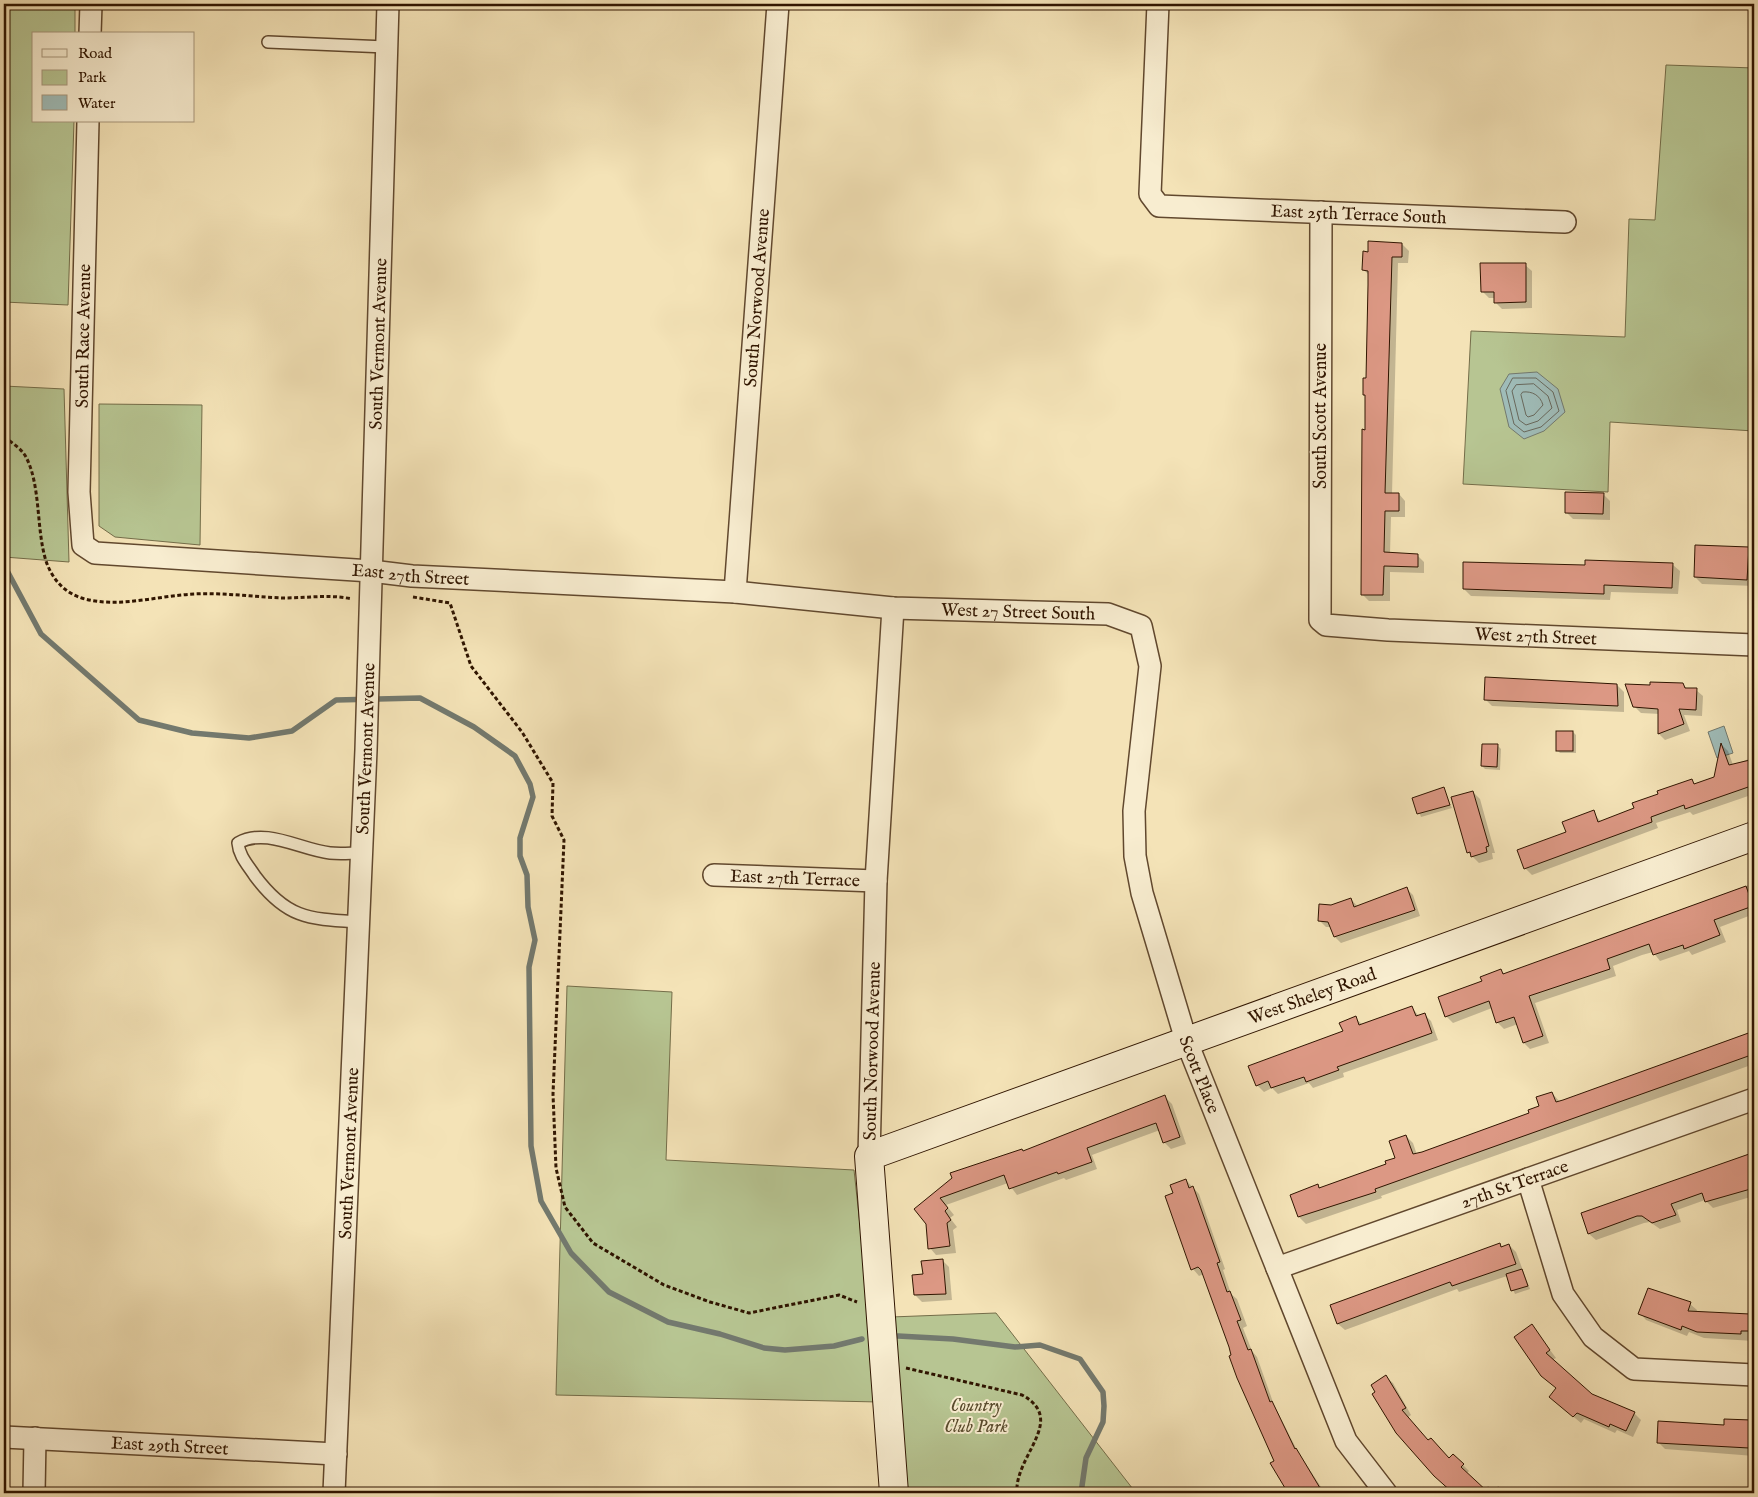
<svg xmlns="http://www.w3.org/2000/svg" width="1758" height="1497" font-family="'IM FELL English',serif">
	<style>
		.green { fill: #b7c592; stroke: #746d49 }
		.water { fill: #9fbcb8; stroke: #73796e }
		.shadow { fill: #0003 }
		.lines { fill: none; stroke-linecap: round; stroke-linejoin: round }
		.shore { stroke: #68685c; stroke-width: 1 }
		.stream { stroke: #73796e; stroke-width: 5.5 }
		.building { fill: #dc9884; stroke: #301500 }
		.lane-casing { stroke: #61482e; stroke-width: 14 }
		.street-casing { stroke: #61482e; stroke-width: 24 }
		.secondary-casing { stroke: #301500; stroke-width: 30 }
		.path { stroke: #301500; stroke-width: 3; stroke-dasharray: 4 2.5; stroke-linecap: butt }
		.lane { stroke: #f8edd0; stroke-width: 11 }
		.street { stroke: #f8edd0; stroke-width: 21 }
		.secondary { stroke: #f8edd0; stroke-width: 28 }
		.labels { text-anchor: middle; stroke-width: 4; stroke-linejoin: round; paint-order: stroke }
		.street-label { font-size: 18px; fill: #301500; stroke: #f8edd0 }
		.park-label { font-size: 18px; font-style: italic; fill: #584a2c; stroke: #f8edd0 }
	</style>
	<rect width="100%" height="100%" fill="#f4e3b7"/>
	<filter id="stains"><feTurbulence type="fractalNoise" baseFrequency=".004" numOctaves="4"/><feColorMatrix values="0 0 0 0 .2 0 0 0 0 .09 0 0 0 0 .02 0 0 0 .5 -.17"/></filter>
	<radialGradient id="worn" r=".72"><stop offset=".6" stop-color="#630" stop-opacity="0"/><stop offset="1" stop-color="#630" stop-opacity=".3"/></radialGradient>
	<g class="green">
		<polygon points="4,4 75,4 75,34 34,34 34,121 74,121 68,305 4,302"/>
		<polygon points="1666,65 1754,68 1754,431 1610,422 1608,492 1463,484 1471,331 1625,337 1629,219 1655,220"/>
		<polygon points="4,386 64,389 69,562 4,557"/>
		<polygon points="99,404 202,405 200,545 115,537 99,526"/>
		<polygon points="567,986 672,992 666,1160 854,1170 879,1402 556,1395"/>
		<polygon points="996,1313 1136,1493 904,1493 891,1317"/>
	</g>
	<g class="water">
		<polygon points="1537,372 1558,389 1565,412 1544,431 1524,439 1509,427 1500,389 1509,374"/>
		<polygon points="1724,726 1733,753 1717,758 1708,732"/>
	</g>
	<g class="shadow">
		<polygon points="1402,244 1409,251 1408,263 1398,263 1392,494 1399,494 1405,501 1405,517 1391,517 1390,554 1417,555 1424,562 1424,573 1390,572 1390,601 1369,601 1362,594 1367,398 1364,395 1367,380 1369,275 1364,270 1369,253"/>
		<polygon points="1525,265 1532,271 1532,308 1502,309 1495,302 1495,298 1489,298 1482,291"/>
		<polygon points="1603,494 1610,501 1610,520 1573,519 1566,512"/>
		<polygon points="1748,548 1754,555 1754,586 1702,584 1695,577"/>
		<polygon points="1673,565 1680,571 1678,594 1611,592 1610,600 1471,596 1464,589 1586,566"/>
		<polygon points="1683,684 1688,690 1696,690 1703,696 1702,716 1684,715 1690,731 1665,740 1659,734 1660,714 1641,713 1634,706"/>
		<polygon points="1617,685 1624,692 1624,712 1492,706 1485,699"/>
		<polygon points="1573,732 1576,735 1576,753 1560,753 1557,750"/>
		<polygon points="1722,745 1728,751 1733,765 1754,757 1754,794 1693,815 1690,812 1656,823 1658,828 1532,875 1525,868 1593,812 1601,822 1635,809 1691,780 1696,785 1715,778"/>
		<polygon points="1498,746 1501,749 1500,770 1485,769 1482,766"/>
		<polygon points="1443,789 1452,808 1421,817 1414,799"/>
		<polygon points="1473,792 1480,799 1495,853 1492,853 1493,859 1479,863 1468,852"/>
		<polygon points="1754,883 1754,914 1720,927 1726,942 1692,955 1689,951 1660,961 1653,952 1642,955 1613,966 1616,976 1535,1003 1549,1043 1530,1049 1524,1043 1518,1024 1504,1029 1497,1022 1492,1008 1453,1023 1446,1016 1483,982 1501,971 1505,974"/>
		<polygon points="1407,889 1413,895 1420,916 1341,943 1335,937 1332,927 1326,927 1320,921 1331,906 1351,899 1358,907"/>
		<polygon points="1412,1008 1419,1016 1424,1014 1431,1021 1438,1040 1343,1073 1344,1077 1313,1088 1309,1083 1278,1094 1272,1088 1264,1092 1257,1085 1344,1032 1355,1018 1362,1024"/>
		<polygon points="1754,1031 1754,1064 1381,1196 1382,1198 1306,1224 1299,1217 1291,1196 1318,1186 1321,1188 1387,1164 1396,1158 1406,1136 1413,1143 1417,1155 1531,1114 1540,1107 1552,1093 1560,1102 1671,1064 1670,1061"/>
		<polygon points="1165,1097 1172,1104 1186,1144 1171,1149 1164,1142 1160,1130 1092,1155 1097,1169 1066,1180 1064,1178 1017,1195 1008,1183 946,1205 954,1215 950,1218 957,1227 953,1230 956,1253 936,1255 930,1248 927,1223 915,1209 1023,1152"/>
		<polygon points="1754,1152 1754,1196 1713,1208 1705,1200 1677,1210 1681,1222 1660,1229 1650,1222 1644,1223 1596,1240 1589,1234 1583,1214"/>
		<polygon points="1186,1180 1199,1194 1225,1269 1223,1270 1231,1294 1237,1299 1247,1326 1243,1328 1252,1351 1257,1357 1274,1405 1298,1452 1325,1493 1300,1493 1276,1461 1233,1356 1204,1274 1199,1276 1193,1269 1174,1194"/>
		<polygon points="1500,1245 1502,1247 1509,1245 1516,1252 1530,1289 1515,1294 1507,1276 1459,1292 1457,1289 1345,1330 1338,1324 1332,1306"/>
		<polygon points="942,1260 949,1267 952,1300 922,1302 915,1295 924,1275"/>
		<polygon points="1690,1304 1697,1310 1696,1313 1754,1315 1754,1341 1704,1338 1689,1332 1687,1336 1646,1320 1640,1313"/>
		<polygon points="1532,1326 1556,1358 1552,1360 1592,1395 1634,1413 1641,1420 1633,1437 1617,1430 1615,1433 1584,1419 1581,1423 1557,1403 1557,1389"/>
		<polygon points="1386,1377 1393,1383 1411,1415 1407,1418 1428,1441 1449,1460 1463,1465 1469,1471 1466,1474 1484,1491 1488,1486 1495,1491 1498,1486 1508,1493 1454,1493 1442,1483 1397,1432"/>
		<polygon points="1750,1421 1754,1425 1754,1456 1665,1449 1658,1442"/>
	</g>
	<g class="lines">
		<g class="shore">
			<polygon points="1513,378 1536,378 1553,392 1559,411 1541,427 1524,432 1514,424 1506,391"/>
			<polygon points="1534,384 1548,396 1552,408 1538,421 1526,425 1519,420 1512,391 1516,385"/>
			<path d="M1523,392c9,-1 17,3 20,13l-9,10 -6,2 -2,-2 -5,-20z"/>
		</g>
		<g class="stream">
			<polyline points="4,565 41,634 139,720 192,733 249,738 292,731 336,700 420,698 474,727 515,756 530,784 533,797 520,838 520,856 527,875 528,907 535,940 529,967 531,1146 541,1201 571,1253 609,1292 668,1322 720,1334 764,1348 785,1350 834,1346 862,1339"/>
			<polyline points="898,1336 953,1339 1015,1347 1040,1345 1080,1359 1103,1392 1104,1406 1103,1422 1086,1458 1081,1493"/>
		</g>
	</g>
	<g class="building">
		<polygon points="1368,241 1402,243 1402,257 1392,257 1385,493 1399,493 1399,511 1385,511 1384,552 1418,554 1418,567 1384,566 1383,595 1361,595 1362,429 1365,430 1365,395 1363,395 1363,378 1366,378 1368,285 1368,271 1362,270 1363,251 1368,252"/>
		<polygon points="1480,263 1526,263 1526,302 1494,303 1494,292 1481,292"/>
		<polygon points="1565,492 1604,493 1603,514 1565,513"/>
		<polygon points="1695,545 1749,547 1747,580 1694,577"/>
		<polygon points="1585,560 1673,563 1672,588 1604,585 1604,594 1463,589 1463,562 1585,565"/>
		<polygon points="1485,677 1617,684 1618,706 1484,700"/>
		<polygon points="1650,682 1683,683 1685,688 1697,688 1696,710 1679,709 1684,724 1658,734 1658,709 1633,707 1625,684 1650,685"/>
		<rect x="1556" y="731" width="17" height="20"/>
		<polygon points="1721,743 1729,765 1754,759 1754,785 1685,809 1684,805 1651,817 1652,822 1524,869 1517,850 1566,832 1562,822 1594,810 1598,822 1634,808 1632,803 1658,794 1657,791 1692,779 1694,784 1714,777"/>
		<polygon points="1482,744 1498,744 1497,767 1481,766"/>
		<polygon points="1444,787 1450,805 1417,814 1412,798"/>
		<polygon points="1473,791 1489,846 1486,847 1487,852 1471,857 1470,852 1467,853 1451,797"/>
		<polygon points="1746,886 1753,906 1714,920 1720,935 1684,949 1683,945 1653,955 1649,944 1607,959 1610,969 1529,996 1543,1036 1523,1043 1514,1017 1496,1023 1489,1001 1445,1017 1438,997 1482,981 1480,977 1501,969 1503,974"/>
		<polygon points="1407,887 1415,910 1334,937 1328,922 1318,921 1319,904 1331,905 1351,898 1354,907"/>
		<polygon points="1412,1006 1416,1016 1425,1013 1432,1033 1337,1067 1339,1070 1306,1082 1304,1077 1271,1088 1268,1081 1256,1086 1248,1066 1343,1031 1339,1023 1356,1016 1359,1025"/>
		<polygon points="1754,1031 1754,1054 1375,1189 1376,1192 1298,1217 1290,1195 1318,1184 1319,1188 1386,1164 1385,1161 1395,1158 1389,1141 1406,1135 1413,1154 1422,1152 1529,1113 1528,1110 1539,1106 1536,1097 1552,1092 1556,1102 1563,1100"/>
		<polygon points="1165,1095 1180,1137 1163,1143 1156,1123 1087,1148 1092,1162 1058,1174 1057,1172 1009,1189 1004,1175 940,1198 948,1208 945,1211 951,1220 947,1223 950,1246 928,1249 926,1224 914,1209 952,1178 950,1173 1022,1149 1023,1151"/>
		<polygon points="1752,1153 1754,1160 1754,1188 1705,1202 1702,1193 1671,1204 1676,1215 1652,1223 1642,1216 1637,1216 1588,1234 1581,1213"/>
		<polygon points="1186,1179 1189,1188 1193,1186 1220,1262 1217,1263 1227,1292 1230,1291 1241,1320 1237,1321 1248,1350 1251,1349 1270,1402 1272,1401 1295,1449 1296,1448 1323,1493 1288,1493 1270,1463 1274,1461 1237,1378 1229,1356 1231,1355 1229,1347 1201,1270 1198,1267 1191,1270 1165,1196 1173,1193 1170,1185"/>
		<polygon points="1500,1243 1501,1247 1509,1244 1516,1264 1452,1286 1450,1282 1337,1324 1330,1305"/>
		<polygon points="943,1259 946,1294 914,1295 912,1275 923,1274 921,1261"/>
		<polygon points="1522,1269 1528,1286 1511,1291 1506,1274"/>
		<polygon points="1648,1288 1691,1302 1688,1311 1750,1314 1749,1331 1741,1331 1741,1334 1697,1332 1682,1326 1681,1330 1638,1314"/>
		<polygon points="1532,1324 1550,1350 1546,1353 1592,1394 1635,1412 1626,1431 1610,1424 1609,1427 1577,1413 1573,1417 1549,1397 1556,1388 1541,1376 1514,1337"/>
		<polygon points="1386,1375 1406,1408 1402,1410 1428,1440 1431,1438 1449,1458 1453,1454 1464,1464 1461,1467 1489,1493 1453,1493 1434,1476 1396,1433 1372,1394 1375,1392 1371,1385"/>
		<polygon points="1724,1419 1751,1420 1749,1448 1657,1443 1658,1421 1724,1425"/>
	</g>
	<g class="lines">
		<g class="lane-casing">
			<g id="lane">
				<polyline points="268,42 386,47"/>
				<path d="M359,922c-50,-3 -72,-3 -104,-46 -7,-11 -16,-20 -17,-33 28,-16 63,7 92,10 10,1 21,0 32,0"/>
			</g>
		</g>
		<g class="street-casing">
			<g id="street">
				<path id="s1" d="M1158,4l-8,190 9,12 406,16"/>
				<polyline points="90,34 91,4"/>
				<path id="s2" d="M88,121l-9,371 4,53 12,8 276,18 41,5 323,16 158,16 215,6 33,12 9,40 -16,145 1,45 7,37 44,147 160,401 40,52"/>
				<path id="s3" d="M1321,212l-1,408 6,5 62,5 366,15"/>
				<path id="s4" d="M735,592l43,-588"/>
				<path id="s5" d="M714,875l162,6"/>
				<path id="s6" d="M869,1156l7,-275 17,-273"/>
				<polyline points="1528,1179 1563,1294 1593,1337 1634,1369 1754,1375"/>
				<path id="s7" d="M1277,1268l477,-169"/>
				<path id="s8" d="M4,1437l332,17"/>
				<polyline points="34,1493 35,1438"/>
				<path id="s9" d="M334,1493l32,-743 22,-746"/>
			</g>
		</g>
		<g class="secondary-casing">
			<g id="secondary">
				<path id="s10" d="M894,1493l-25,-337 885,-320"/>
			</g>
		</g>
		<g class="path">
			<path d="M4,437c8,6 17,11 22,20 15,29 10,72 20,104 6,18 19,33 39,38 32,8 65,-1 97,-4 34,-4 68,2 102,3 23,0 45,-4 68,1"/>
			<polyline points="413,597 450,603 471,666 522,732 553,783 552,816 564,840 553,1094 556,1168 565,1207 593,1243 664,1285 710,1302 749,1313 839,1295 857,1302"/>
			<path d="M906,1368l116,27c46,25 -8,61 -5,98"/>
		</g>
		<use href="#lane" class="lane"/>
		<use href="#street" class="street"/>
		<use href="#secondary" class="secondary"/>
	</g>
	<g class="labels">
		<g class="street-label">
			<text dy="6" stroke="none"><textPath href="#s1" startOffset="405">East 25th Terrace South</textPath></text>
			<text dy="6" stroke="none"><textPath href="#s4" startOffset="295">South Norwood Avenue</textPath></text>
			<text transform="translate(83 336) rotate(-89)" y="6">South Race Avenue</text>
			<text dy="6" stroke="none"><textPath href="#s9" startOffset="1150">South Vermont Avenue</textPath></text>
			<text transform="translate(1320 416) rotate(-90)" y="6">South Scott Avenue</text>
			<text dy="6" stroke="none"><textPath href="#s2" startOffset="755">East 27th Street</textPath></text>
			<text dy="6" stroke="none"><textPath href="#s2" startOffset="1364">West 27 Street South</textPath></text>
			<text dy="6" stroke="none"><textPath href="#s3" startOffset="626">West 27th Street</textPath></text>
			<text dy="6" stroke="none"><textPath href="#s9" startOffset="745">South Vermont Avenue</textPath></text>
			<text dy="6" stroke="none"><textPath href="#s5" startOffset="81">East 27th Terrace</textPath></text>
			<text dy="6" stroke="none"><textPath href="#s10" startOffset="809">West Sheley Road</textPath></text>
			<text dy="6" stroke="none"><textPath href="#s6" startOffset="105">South Norwood Avenue</textPath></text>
			<text dy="6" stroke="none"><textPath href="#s2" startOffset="1949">Scott Place</textPath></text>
			<text dy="6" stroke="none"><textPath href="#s9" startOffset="340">South Vermont Avenue</textPath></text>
			<text dy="6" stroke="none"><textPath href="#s7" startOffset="252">27th St Terrace</textPath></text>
			<text dy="6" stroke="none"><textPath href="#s8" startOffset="166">East 29th Street</textPath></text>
		</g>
		<g class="park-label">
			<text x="976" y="1411">Country<tspan x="976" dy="21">Club Park</tspan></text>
		</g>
	</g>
	<rect width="1758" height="1497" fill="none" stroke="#f4e3b7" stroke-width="20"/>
	<rect x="5" y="5" width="1748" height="1487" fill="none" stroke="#301500" stroke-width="2.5"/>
	<rect x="10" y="10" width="1738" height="1477" fill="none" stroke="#301500"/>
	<rect x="32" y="32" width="162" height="90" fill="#f8edd0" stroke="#a8977d"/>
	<rect x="42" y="49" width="25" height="8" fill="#f8edd0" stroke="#a8977d"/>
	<text x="78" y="58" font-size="15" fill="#301500">Road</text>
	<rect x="42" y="70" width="25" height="15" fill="#b7c592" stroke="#a8977d"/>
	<text x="78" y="82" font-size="15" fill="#301500">Park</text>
	<rect x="42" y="95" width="25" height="15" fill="#9fbcb8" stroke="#a8977d"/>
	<text x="78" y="108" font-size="15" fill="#301500">Water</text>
	<rect width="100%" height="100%" filter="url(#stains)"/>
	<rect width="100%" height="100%" fill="url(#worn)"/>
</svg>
